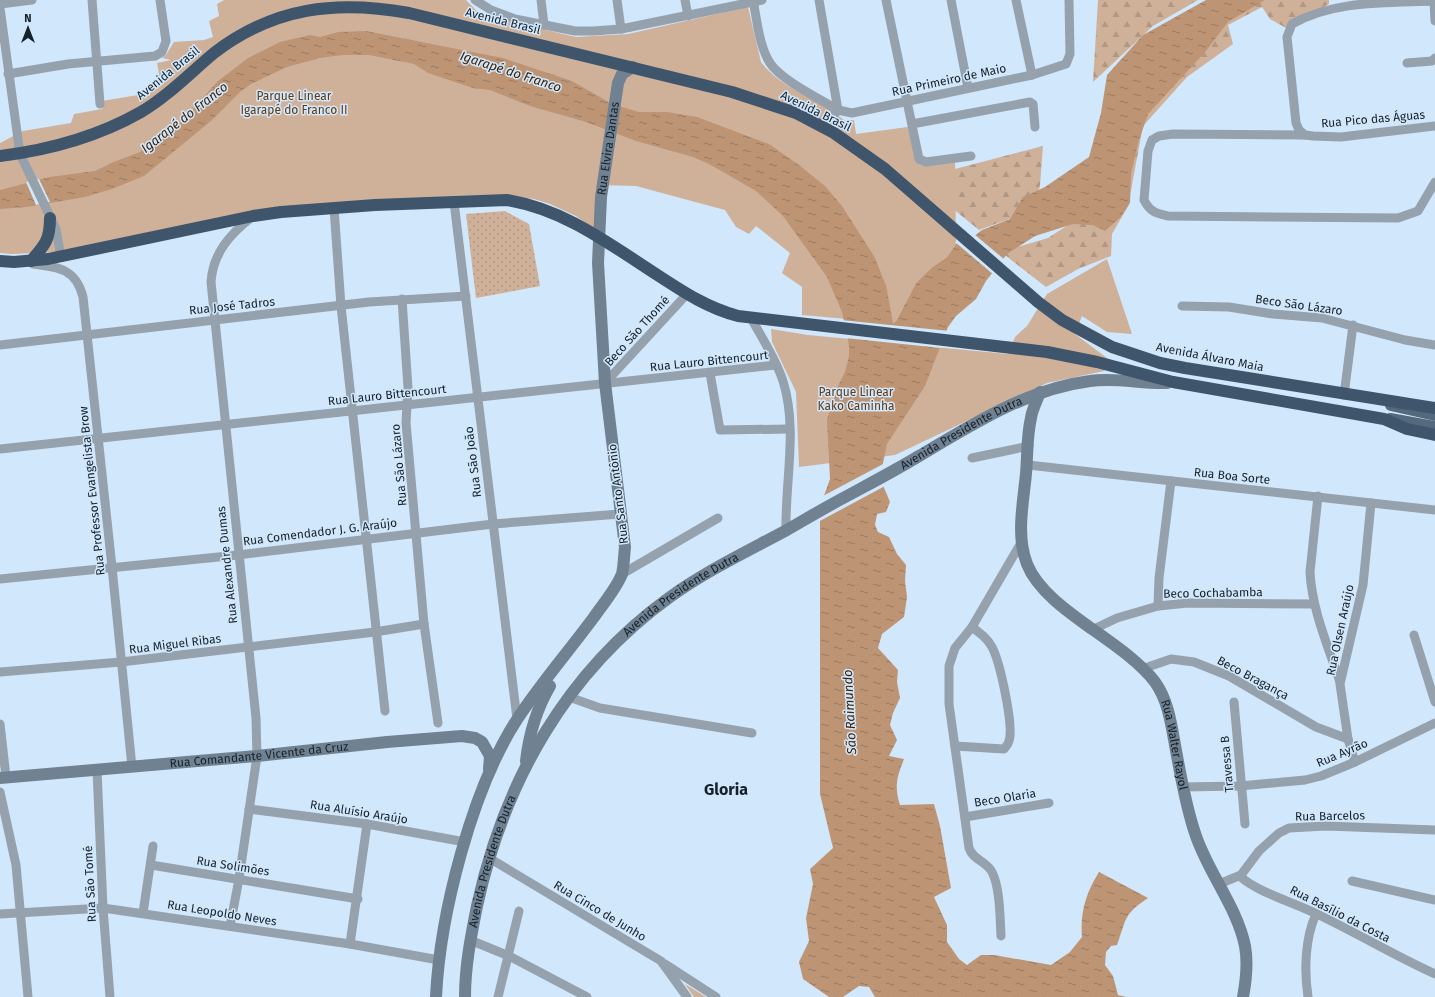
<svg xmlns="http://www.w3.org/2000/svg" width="1435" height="997" font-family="'Fira Sans',sans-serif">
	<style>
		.grass { fill: url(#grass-dots) }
		.forest { fill: url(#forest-firs) }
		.green { fill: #cfb19a }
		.water { fill: url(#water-ripples) }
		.pier { fill: #d1e7fc }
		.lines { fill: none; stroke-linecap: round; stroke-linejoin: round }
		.street { stroke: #95a1ac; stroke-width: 9 }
		.secondary { stroke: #708191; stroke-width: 12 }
		.primary { stroke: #55697d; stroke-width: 12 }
		.highway { stroke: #3e556c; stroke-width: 12 }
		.labels { text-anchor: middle; stroke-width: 3; stroke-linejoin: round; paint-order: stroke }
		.street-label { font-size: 12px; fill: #16212a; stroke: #d1e7fc }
		.park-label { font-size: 12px; fill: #633a13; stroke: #d1e7fc }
		.water-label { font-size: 13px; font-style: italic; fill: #3e2106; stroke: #d1e7fc }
		.district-label { font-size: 16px; font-weight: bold; fill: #16212a; stroke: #d1e7fc }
	</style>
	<defs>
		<pattern id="grass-dots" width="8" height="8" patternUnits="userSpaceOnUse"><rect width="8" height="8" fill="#cfb19a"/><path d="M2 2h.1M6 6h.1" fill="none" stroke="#b19885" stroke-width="1.8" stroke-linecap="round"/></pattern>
		<pattern id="forest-firs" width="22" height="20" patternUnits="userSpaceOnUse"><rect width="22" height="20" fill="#cfb19a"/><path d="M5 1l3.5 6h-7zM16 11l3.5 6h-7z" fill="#b19885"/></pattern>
		<pattern id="water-ripples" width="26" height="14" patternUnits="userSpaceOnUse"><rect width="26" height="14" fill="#be9574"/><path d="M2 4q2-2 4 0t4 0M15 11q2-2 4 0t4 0" fill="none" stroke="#99795f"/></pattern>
	</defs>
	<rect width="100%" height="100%" fill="#d1e7fc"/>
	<polygon class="grass" points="505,211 529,224 540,286 476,298 466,214"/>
	<g class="forest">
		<polygon points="1098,0 1198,0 1153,26 1093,82"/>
		<polygon points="1250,0 1329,0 1329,4 1286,28 1270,19 1262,7 1228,25 1233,44 1187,77 1143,126 1128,206 1112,234 1111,256 1078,269 1046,287 1001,252 1048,238 1099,205 1115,118"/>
		<polygon points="1043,146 1040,185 1035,207 1020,215 979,230 919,181 955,169"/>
	</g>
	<g class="green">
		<path d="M224,0h242l11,11 35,11 64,15 52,-3 120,-27 13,55c20,27 58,37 84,59l9,-1 2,14 59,-8 7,36 33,-5 1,87 -9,13 -16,11 -15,15 -20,38 -4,2 -90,-8v-28l-20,-14 8,-20 -34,-27 -7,8 -13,-7 -11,-17 -89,-24 -36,-1 -5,44 -19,-13 -26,-12 -16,-5 -30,-4 -48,1 -103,7 -290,49 -51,2 -12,-1v-110l23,-12 48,-8 3,-9 28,-5v-8l48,-8 11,-8 -4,-22 14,-3 -9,-2 4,-3 8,-13 30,-2 9,-3 -4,-16 10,-5 -2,-12z"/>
		<polygon points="1107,259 1132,334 1107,332 1082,316 1075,334 1111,361 1104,371 1047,383 895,455 799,467 796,392 772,342 771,329 808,335 1008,354 1015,337 1027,326 1047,294"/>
		<polygon points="685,984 706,997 694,997"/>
	</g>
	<path class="water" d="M1206,0h59l-37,22 -22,29 -58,63 -9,26 -8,34 -1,29 -9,14 -16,14 -12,-6 -20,-1 -38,12 -28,18 -21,27 -10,18 -20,17 -8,11 -23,59 -38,58 -7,34 10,24 -4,10 -9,2 -2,11 3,7 11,5 8,17 9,11 -1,16 2,16 -3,20 -22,17 -4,14 20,22 -1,12 3,16 -7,15 -3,12 7,15 -8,16 15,3c-7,18 -10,27 -4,46l34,-1 6,22 11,62 -17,9 13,28v17l12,17 8,6 14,-10h13l57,10 19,-13 12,-15c-2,-25 4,-44 17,-65l49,26c-25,16 -22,23 -31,47l-6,1 -5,6 -1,13 8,11 5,19 8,2h-251l-6,-10 -10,-1 -16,11h-14l-26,-18 -4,-17 10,-21 -3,-23 7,-34 -3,-15 23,-21 -13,-54v-287l10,-28 -3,-59 8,-28 10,-20 4,-16v-11l-7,-33 -15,-35 -44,-61 -27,-25 -47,-27 -16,-7 -57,-16 -50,-19 -56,-16 -40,-16 -17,-2 -45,-15 -14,-9 -45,-9h-26l-23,3 -33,9 -36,17 -11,8 -29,29 -67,55 -32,13 -27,8 -58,10 -27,2v-19l49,-13 46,-6 16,-8 29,-11 24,-22 15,-6 39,-43 30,-23 32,-16 30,-7 10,2 18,-5 28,-1 137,27 69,23 40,23 27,8h28l30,5 72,27 30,21 26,21 17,20 32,50 12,29 7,38 3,-2 20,-38 15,-15 16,-11 9,-13 17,-7 9,-7 28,-11 13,-22 22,-10 44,-30 12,-44 6,-38 36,-40z"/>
	<g class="pier">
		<polygon points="39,179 50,202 36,205 26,182"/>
		<polygon points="974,234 1005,260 994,275 955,242"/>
		<polygon points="841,320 949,331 941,348 845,338"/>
		<polygon points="885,463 882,478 885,486 818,522 818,507 821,497"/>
	</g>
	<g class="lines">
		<g class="street">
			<polyline points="92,0 100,104"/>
			<polyline points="475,0 491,10 515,19 575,31 593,31 621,29 762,0"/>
			<polyline points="541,0 544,25"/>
			<polyline points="617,0 621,29"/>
			<polyline points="685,0 688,16"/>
			<path d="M753,0c4,20 6,46 17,63 11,17 50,36 68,47"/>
			<polyline points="819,0 838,110"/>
			<polyline points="886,0 919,159 926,162 971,156"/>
			<polyline points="951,0 968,88"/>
			<polyline points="1016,0 1032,75"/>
			<polyline points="1434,1 1435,21"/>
			<path d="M1435,1c-49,2 -100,-1 -143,23l-5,13 9,86 3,7 6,5 8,1 28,1 94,-11"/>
			<polyline points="0,4 32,0"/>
			<polyline points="0,8 20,154 56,229 61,257"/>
			<polyline points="1407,63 1432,61 1435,58"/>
			<polyline points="8,74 68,64 155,56 162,52 166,41 160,0"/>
			<path d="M813,122c11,4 19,-4 25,-12l14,3 180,-38 34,-11 4,-10 -1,-54"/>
			<polyline points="912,124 1030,102 1033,104 1035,127"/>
			<path d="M1305,135l-132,-1 -14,2 -7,4 -4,11 -4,49c6,12 12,13 24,16l230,2 20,-7 17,-29"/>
			<polyline points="454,202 517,719"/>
			<polyline points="334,208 341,306 385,711"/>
			<path d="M33,264c26,3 43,5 50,33l29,270 20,200"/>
			<polyline points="402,299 408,388 406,423 424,624 438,723"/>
			<polyline points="1182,306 1229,307 1273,314 1322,318 1405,340 1435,345"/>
			<path d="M751,318c11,20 25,41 32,63 15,48 2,100 3,149"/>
			<polyline points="0,345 369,302 466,296"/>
			<polyline points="710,373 720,430 789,429"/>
			<polyline points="605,383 687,294"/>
			<polyline points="1344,395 1353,325"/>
			<polyline points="0,449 776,365"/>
			<polyline points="972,458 1029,446"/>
			<polyline points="1028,465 1435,510"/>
			<path d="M1318,496l-8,76c2,38 18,74 30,110"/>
			<polyline points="622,574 718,518"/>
			<polyline points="0,579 238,555 493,524 620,514"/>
			<polyline points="1158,606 1159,578 1171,481"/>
			<polyline points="1094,629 1117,618 1158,606 1188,603 1314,604"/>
			<polyline points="1414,635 1435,702"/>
			<polyline points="1142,669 1171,659 1194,662 1229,676 1316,727 1348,739"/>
			<polyline points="0,672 121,662 375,632 424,624"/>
			<polyline points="569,697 600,708 752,733"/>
			<polyline points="1234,702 1245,824"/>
			<polyline points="0,724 6,777"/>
			<path d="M955,746l49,3c2,-3 4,-4 5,-8 5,-15 -9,-79 -17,-94 -5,-9 -12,-14 -20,-20"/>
			<polyline points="1355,762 1348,739 1340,684 1363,585 1371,503"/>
			<polyline points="97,770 103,908 110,997"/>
			<polyline points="1183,787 1240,786 1305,780 1321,776 1355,762 1435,723"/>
			<polyline points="0,792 16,865 28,997"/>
			<polyline points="249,809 367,824 465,842"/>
			<polyline points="965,817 1049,803"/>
			<path d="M1435,830l-109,-4 -37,2 -10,5 -20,18 -18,24 1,3c18,15 53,25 75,36 40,19 78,42 118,60"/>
			<polyline points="489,858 661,961 687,997"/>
			<polyline points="151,865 358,899"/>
			<polyline points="1352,881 1435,900"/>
			<polyline points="1219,884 1241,875"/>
			<polyline points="143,913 153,846"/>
			<polyline points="0,914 103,908 350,944 439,960"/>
			<path d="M230,926l9,-47 18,-123 -1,-38 -45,-436c2,-29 19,-48 41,-65"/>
			<path d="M1001,936c-1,-18 -1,-49 -9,-64 -6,-11 -19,-12 -23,-24l-20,-144v-38l6,-18 17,-21 50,-86"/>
			<polyline points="470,940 509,956 587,997"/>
			<polyline points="350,944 367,824"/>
			<polyline points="665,964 716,997"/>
			<polyline points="498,997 519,911"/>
			<path d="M1308,997c-4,-27 -3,-59 8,-83"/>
		</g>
		<g class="secondary">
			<path id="s1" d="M1040,392c-3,9 -8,17 -9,26 -5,21 -3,44 -6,65 -3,26 -8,56 2,81 18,46 96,76 128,118 15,21 17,49 22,74 5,27 10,55 19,80 13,38 41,71 49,110 3,16 1,35 -2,51"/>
			<path d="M526,761c3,-27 10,-51 24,-75"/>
			<path id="s2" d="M0,778l257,-22 130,-14 75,-6 13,2 7,4 8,14 -1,13"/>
			<path id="s3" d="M436,997c4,-83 36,-209 82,-279 23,-35 51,-67 76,-101 9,-13 22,-28 28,-43 2,-9 2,-19 3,-27l-20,-164 -7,-120 3,-66 17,-114 4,-9 11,-7"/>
			<path id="s4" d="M465,997c0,-31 6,-61 12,-91 27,-124 89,-234 193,-309 36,-26 76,-45 115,-66 21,-12 41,-24 62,-35 24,-13 49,-26 72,-40 54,-32 108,-67 171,-75 26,-4 51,3 77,2"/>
		</g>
		<g class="primary">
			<polyline points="1391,405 1435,415"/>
			<polyline points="1390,419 1435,427"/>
		</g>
		<g class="highway">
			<path d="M0,156c49,-6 97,-19 141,-44 27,-16 49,-39 73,-59 60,-46 122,-53 195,-40l323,79 64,21 38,20 51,36 153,133 24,18 50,27 48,16 25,5 250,40"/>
			<path d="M0,261l14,1 34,-3 205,-43 28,-4 94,-7 132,-5c59,10 102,44 152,76 26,17 49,32 79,40l309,36 50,10 76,20 211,37 23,10 28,6"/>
			<path d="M31,261c14,-16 19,-21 19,-43"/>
		</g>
	</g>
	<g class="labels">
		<g class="street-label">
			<text transform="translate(503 21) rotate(14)" y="4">Avenida Brasil</text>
			<text transform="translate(168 73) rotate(-39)" y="4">Avenida Brasil</text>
			<text transform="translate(949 80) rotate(-12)" y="4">Rua Primeiro de Maio</text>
			<text transform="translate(816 111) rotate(26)" y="4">Avenida Brasil</text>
			<text transform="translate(1373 119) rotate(-5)" y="4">Rua Pico das Águas</text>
			<text dy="4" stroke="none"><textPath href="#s3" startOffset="899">Rua Elvira Dantas</textPath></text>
			<text transform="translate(1299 305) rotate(8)" y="4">Beco São Lázaro</text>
			<text transform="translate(232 306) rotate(-6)" y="4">Rua José Tadros</text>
			<text transform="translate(637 331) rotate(-48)" y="4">Beco São Thomé</text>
			<text transform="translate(1210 357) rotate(11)" y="4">Avenida Álvaro Maia</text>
			<text transform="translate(709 361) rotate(-6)" y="4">Rua Lauro Bittencourt</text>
			<text transform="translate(387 395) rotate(-6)" y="4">Rua Lauro Bittencourt</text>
			<text dy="4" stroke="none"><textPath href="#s4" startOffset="799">Avenida Presidente Dutra</textPath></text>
			<text transform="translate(473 462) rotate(-97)" y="4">Rua São João</text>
			<text transform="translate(399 465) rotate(-95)" y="4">Rua São Lázaro</text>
			<text transform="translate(1232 476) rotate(6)" y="4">Rua Boa Sorte</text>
			<text transform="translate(92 491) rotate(-96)" y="4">Rua Professor Evangelista Brow</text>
			<text transform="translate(618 494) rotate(-97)" y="4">Rua Santo Antônio</text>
			<text transform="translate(320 532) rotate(-7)" y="4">Rua Comendador J. G. Araújo</text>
			<text transform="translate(227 565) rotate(-96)" y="4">Rua Alexandre Dumas</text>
			<text transform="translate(1213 593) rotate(-1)" y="4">Beco Cochabamba</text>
			<text dy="4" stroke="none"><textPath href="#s4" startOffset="475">Avenida Presidente Dutra</textPath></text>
			<text transform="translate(1340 630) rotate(-78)" y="4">Rua Olsen Araújo</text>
			<text transform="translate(175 644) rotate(-7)" y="4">Rua Miguel Ribas</text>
			<text transform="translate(1253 678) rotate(28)" y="4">Beco Bragança</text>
			<text dy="4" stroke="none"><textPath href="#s1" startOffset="417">Rua Walter Rayol</textPath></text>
			<text transform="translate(1342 753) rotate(-23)" y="4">Rua Ayrão</text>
			<text dy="4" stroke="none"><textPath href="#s2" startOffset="260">Rua Comandante Vicente da Cruz</textPath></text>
			<text transform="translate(1227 764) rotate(-95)" y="4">Travessa B</text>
			<text transform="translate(1005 798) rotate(-9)" y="4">Beco Olaria</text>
			<text transform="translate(359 812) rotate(9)" y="4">Rua Aluísio Araújo</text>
			<text transform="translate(1330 816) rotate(-1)" y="4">Rua Barcelos</text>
			<text dy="4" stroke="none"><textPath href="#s4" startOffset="139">Avenida Presidente Dutra</textPath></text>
			<text transform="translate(233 866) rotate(9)" y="4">Rua Solimões</text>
			<text transform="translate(90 884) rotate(-93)" y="4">Rua São Tomé</text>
			<text transform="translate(600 911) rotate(31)" y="4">Rua Cinco de Junho</text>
			<text transform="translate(222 913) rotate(9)" y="4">Rua Leopoldo Neves</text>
			<text transform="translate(1340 914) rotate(27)" y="4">Rua Basílio da Costa</text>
		</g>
		<g class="park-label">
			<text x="294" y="100">Parque Linear<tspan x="294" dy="14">Igarapé do Franco II</tspan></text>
			<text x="856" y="396">Parque Linear<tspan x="856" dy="14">Kako Caminha</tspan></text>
		</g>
		<g class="water-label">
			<text transform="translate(511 71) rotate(18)" y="5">Igarapé do Franco</text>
			<text transform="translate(184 117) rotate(-38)" y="5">Igarapé do Franco</text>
			<text transform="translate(849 712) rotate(-93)" y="5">São Raimundo</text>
		</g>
		<g class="district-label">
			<text x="726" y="795">Gloria</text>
		</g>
	</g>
	<g transform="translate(28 28)" stroke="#d1e7fc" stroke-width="3" paint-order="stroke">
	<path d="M0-3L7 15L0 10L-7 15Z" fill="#16212a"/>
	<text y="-6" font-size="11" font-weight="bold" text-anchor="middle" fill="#16212a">N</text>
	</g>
</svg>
